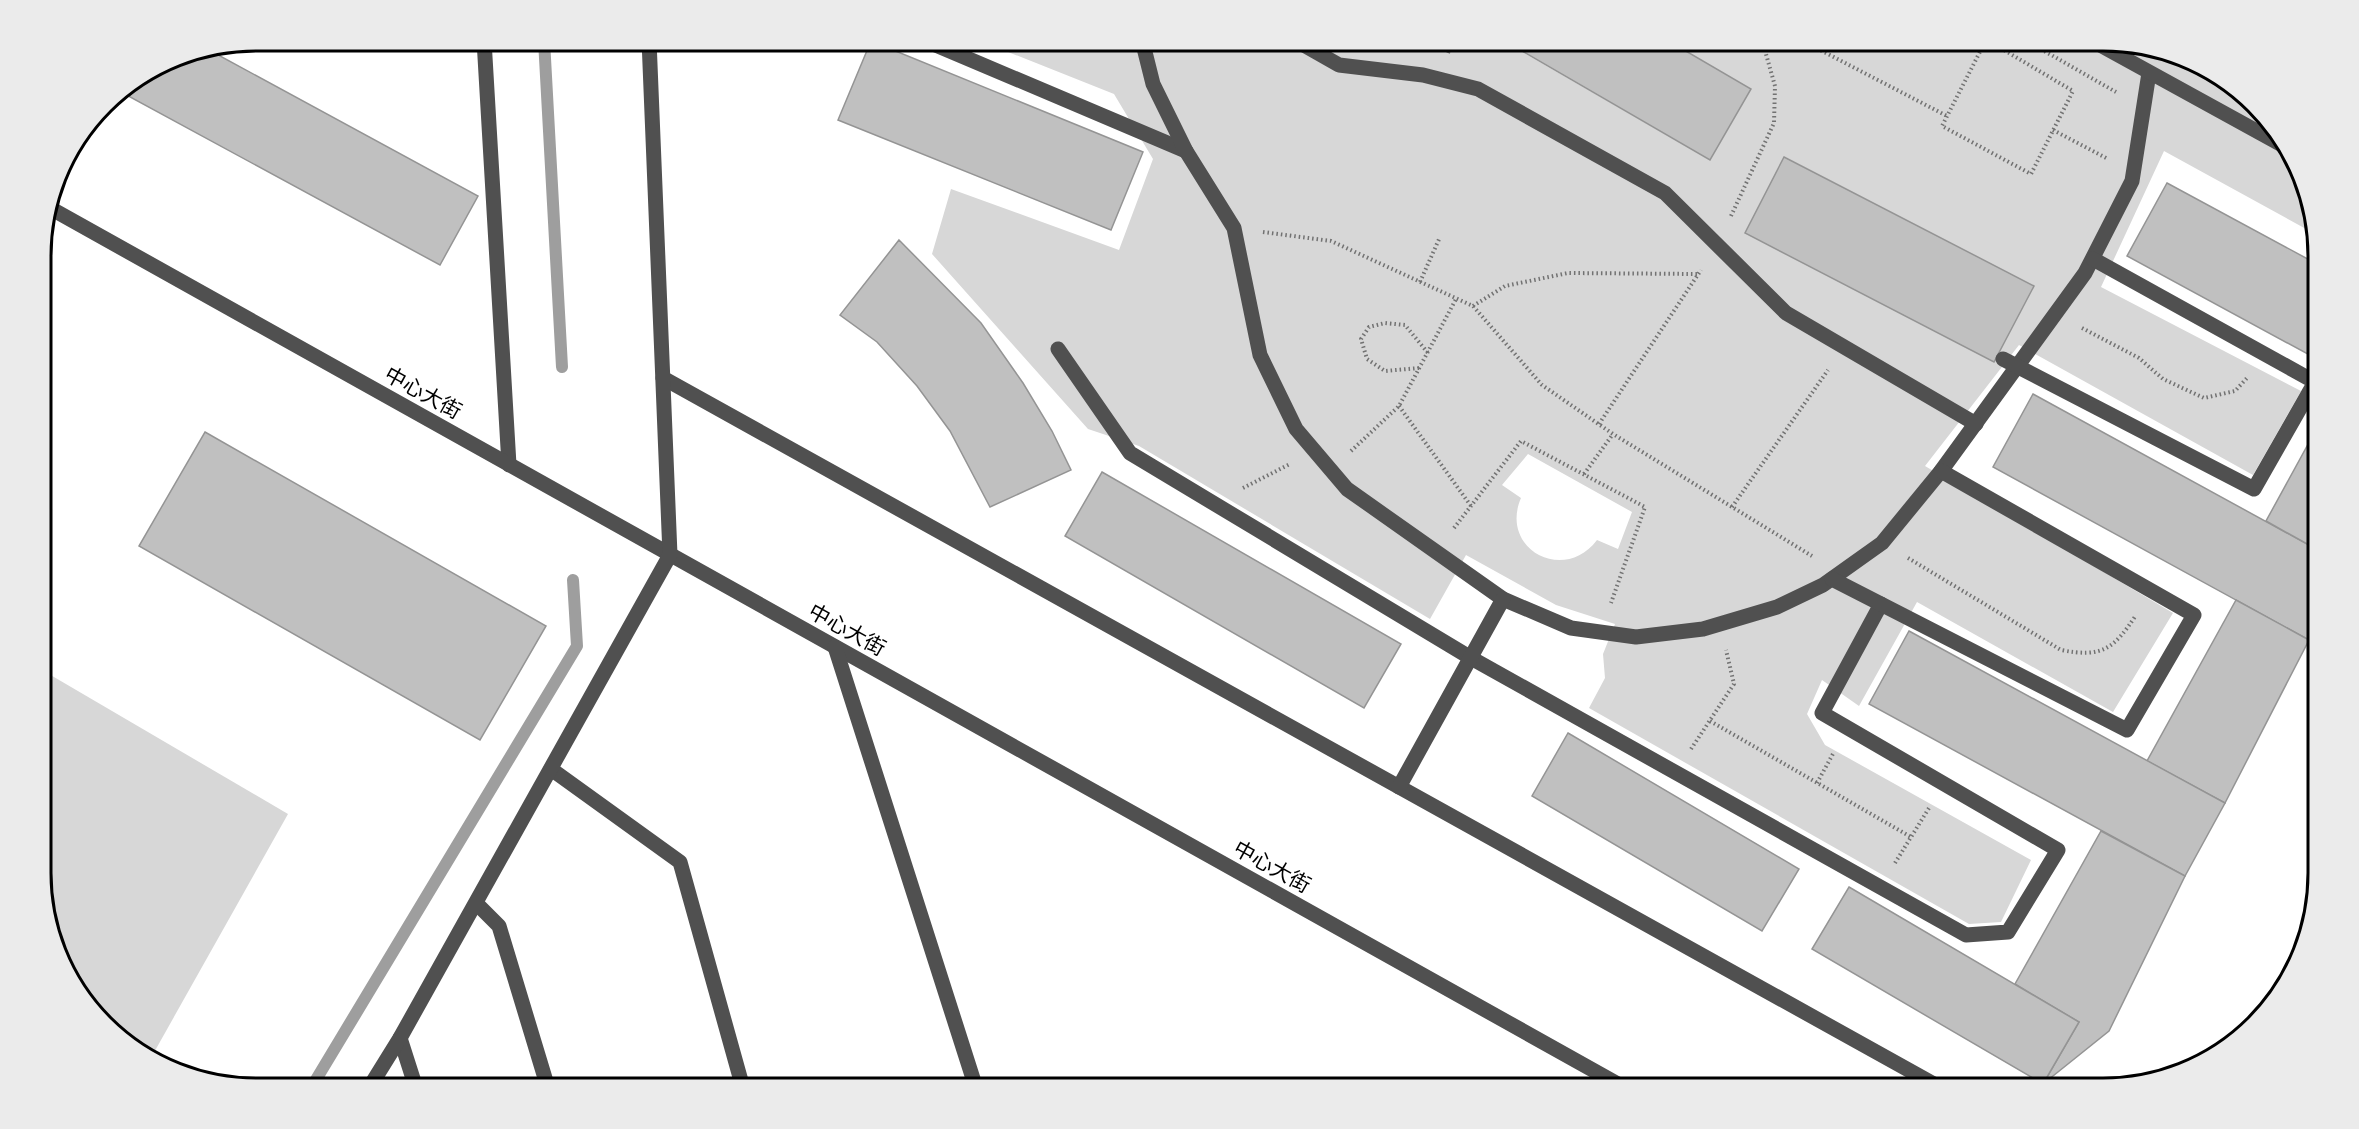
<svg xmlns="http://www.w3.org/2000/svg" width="2359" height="1129" font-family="Poppins,'Noto Sans SC',sans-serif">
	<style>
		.green { fill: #d7d7d7; fill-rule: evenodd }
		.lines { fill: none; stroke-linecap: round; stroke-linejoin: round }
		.stream { stroke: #9e9e9e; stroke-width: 12 }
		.building { fill: #c0c0c0; stroke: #949494; stroke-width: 1.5 }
		.path { stroke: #727272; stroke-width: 4; stroke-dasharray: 1.5 3; stroke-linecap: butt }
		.minor { stroke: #505050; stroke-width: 15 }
		.labels { text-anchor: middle; stroke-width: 4.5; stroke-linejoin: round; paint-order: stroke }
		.street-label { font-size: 21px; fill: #000; stroke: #fff }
		.rim { fill: none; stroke: #000; stroke-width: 3 }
	</style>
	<rect width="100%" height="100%" fill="#fff"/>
	<g class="green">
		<path d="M978,40l525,1 207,119 41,-71 -84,-48h436l83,16 88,68 43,104v6l-153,-84 -63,136 200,104 -48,84 -234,-130 -94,121 248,147 -60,99 -196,-110 -58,104 -37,-26 -15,34 18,31 206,115 -30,62 -32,2 -380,-216 16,-30 -2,-24 12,-30 -59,-19 -90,-50 -36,64 -291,-173 -51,-17 -156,-175 19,-65 168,61 34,-91 -39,-65zM1785,157l248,129 -288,-53zM1528,454l104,58 -14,37 -21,-9c-33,44 -98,9 -76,-42l-19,-13z"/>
		<polygon points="42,670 288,814 152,1056 85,1004 42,901"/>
	</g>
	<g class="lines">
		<g class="stream">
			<polyline points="544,40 562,367"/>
			<polyline points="311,1088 577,646 573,580"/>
		</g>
	</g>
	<g class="building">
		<polygon points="1503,40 1667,40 1751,89 1710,160"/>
		<polygon points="871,41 1143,152 1111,230 838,120"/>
		<polygon points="209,50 478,196 440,265 119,91 174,57"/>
		<polygon points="1784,157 2034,286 1994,362 1745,233"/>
		<polygon points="2167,183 2317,264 2317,359 2127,256"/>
		<polygon points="899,240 981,323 1023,383 1052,431 1071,470 990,507 950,431 917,386 877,342 840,315"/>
		<polygon points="2033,394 2318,550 2318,624 2309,640 1993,467"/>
		<polygon points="2317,428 2318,550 2266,521"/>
		<polygon points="205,432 546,626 480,740 139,546"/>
		<polygon points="1102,472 1401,644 1364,708 1065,536"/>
		<polygon points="2236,600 2309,640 2225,803 2147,761"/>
		<polygon points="1909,631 2225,803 2185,876 1869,704"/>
		<polygon points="1568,733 1799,869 1762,931 1532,796"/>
		<polygon points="2101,831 2185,876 2109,1031 2043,1084 2079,1022 2015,984"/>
		<polygon points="1849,887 2079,1022 2043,1084 1812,949"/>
	</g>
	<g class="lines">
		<g class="path">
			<polyline points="1801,40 1947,116"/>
			<polyline points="1986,40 1942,126 2031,174 2073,91 1987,40"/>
			<polyline points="2025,40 2116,92"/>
			<polyline points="1448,53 1454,40"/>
			<polyline points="2053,130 2108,159"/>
			<polyline points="1731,216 1774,123 1775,86 1762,40"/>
			<polyline points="1263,232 1331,241 1473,306 1542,385 1613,434 1812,556"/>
			<polyline points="1420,282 1440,237"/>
			<polyline points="1473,306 1505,286 1568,273 1698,274"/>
			<polyline points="2082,328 2139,358 2163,379 2204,398 2235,391 2247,378"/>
			<polyline points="1419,368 1385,371 1367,359 1361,339 1369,327 1385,323 1405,325 1428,353"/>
			<polyline points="1399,406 1471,506"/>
			<polyline points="1599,424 1701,270"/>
			<polyline points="1351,451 1399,406 1456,299"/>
			<polyline points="1584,474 1613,434"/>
			<polyline points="1243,488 1290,464"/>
			<polyline points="1732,507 1828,370"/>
			<polyline points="1454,528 1521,441 1645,507 1611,603"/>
			<path d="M1908,558l153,92c41,8 53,-1 75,-35"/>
			<polyline points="1710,721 1911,837"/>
			<polyline points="1691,749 1734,684 1726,650"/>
			<polyline points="1817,783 1834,752"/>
			<polyline points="1895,863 1929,808"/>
		</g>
		<g class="minor">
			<polyline points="484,40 509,465"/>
			<polyline points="924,40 1186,151"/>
			<polyline points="1142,40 1153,84 1186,151 1234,228 1260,355 1296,429 1347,489 1503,599 1571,628 1636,637 1703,629 1777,607 1823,585 1882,543 1941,471 2085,273 2132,181 2149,73"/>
			<polyline points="1295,40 1339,65 1423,75 1478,89 1665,193 1786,313 1976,424"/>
			<polyline points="2091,40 2282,145"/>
			<polyline points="50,208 1625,1088"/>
			<polyline points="1058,349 1130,453 1471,658 1966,935 2008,932 2058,850 1822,713 1881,604"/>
			<polyline points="2003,359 2254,489 2315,382 2093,259"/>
			<polyline points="663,378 1941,1088"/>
			<polyline points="1832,579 2127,730 2194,615 1941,471"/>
			<polyline points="835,647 976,1088"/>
			<polyline points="551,769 680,862 743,1088"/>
			<polyline points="1399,787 1503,599"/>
			<polyline points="476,903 499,926 548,1088"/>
			<polyline points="400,1038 416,1088"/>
			<polyline points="369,1088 400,1038 670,555 649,40"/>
		</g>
	</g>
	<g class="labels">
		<g class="street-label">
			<text transform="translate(423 393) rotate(29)" y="7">中心大街</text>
			<text transform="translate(847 630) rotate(29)" y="7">中心大街</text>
			<text transform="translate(1272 867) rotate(29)" y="7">中心大街</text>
		</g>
	</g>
	<path d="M0 0H2359V1129H0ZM256 51H2103A205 205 0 0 1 2308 256V873A205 205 0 0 1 2103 1078H256A205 205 0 0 1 51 873V256A205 205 0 0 1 256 51Z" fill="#ebebeb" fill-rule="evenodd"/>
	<path class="rim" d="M256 51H2103A205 205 0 0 1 2308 256V873A205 205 0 0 1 2103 1078H256A205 205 0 0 1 51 873V256A205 205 0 0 1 256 51Z"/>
</svg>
